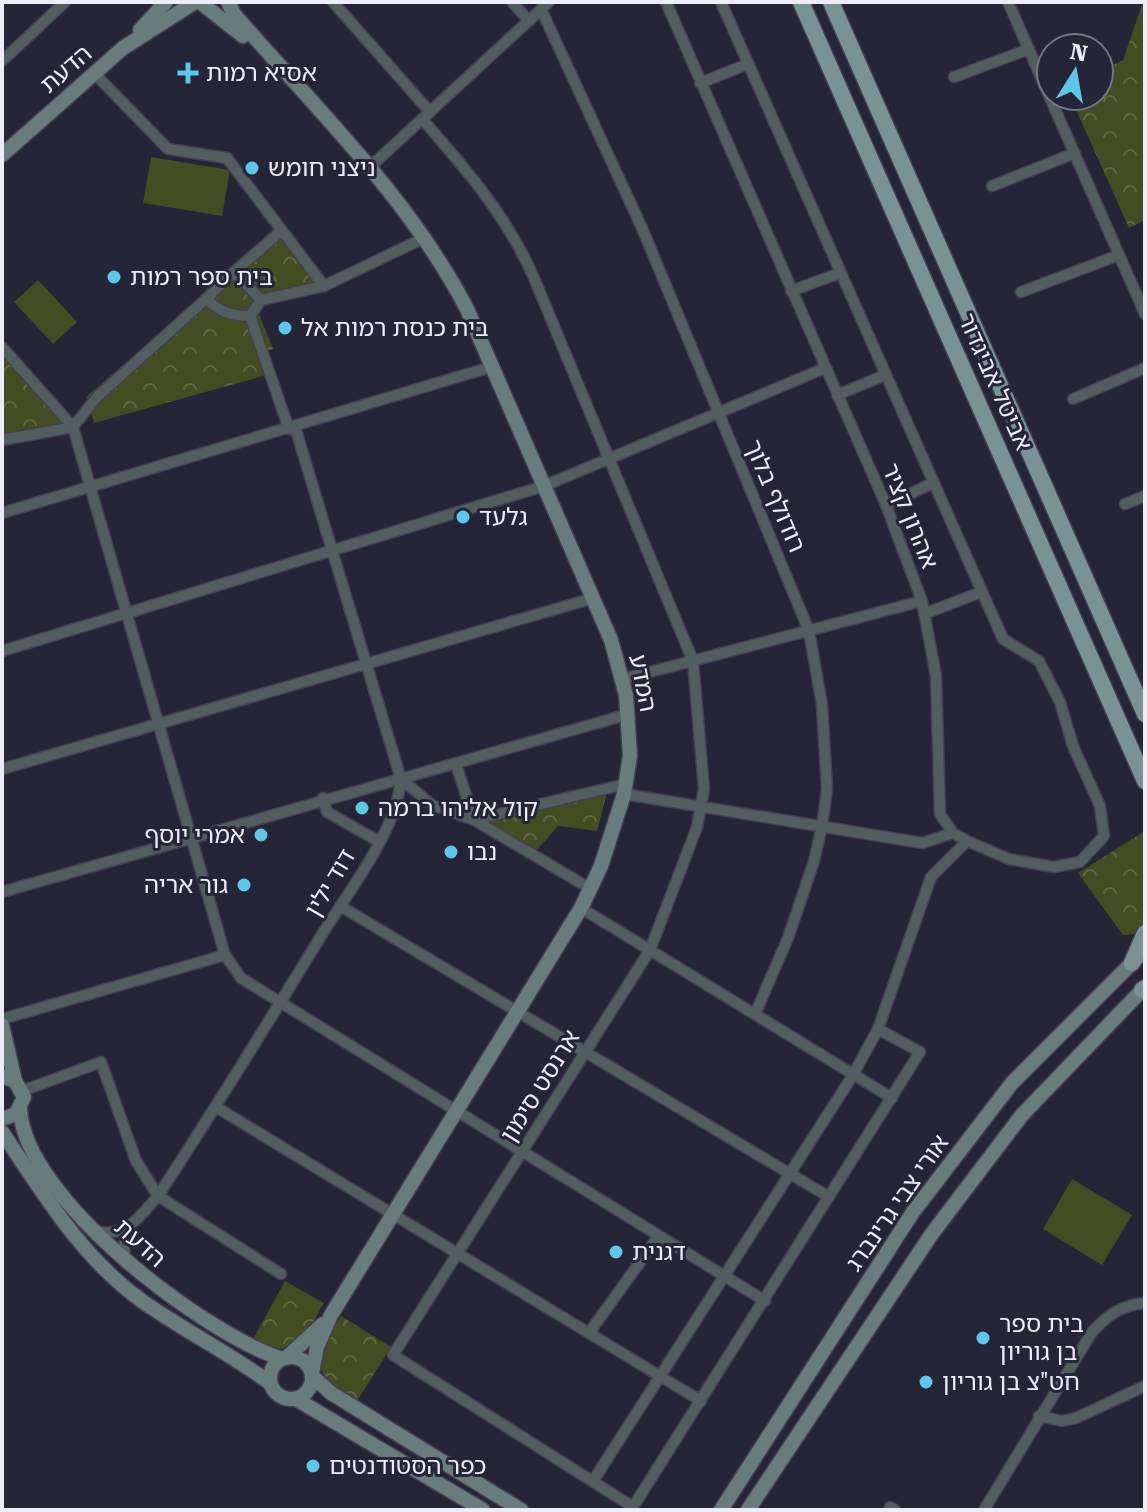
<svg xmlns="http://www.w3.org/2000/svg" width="1147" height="1512" font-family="'Roboto Serif','Noto Sans Hebrew',serif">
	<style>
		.park { fill: url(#park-crowns) }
		.pitch { fill: #444d22 }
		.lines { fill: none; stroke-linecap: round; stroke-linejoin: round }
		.street-casing { stroke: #424052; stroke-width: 13 }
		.secondary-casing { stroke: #424052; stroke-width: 17 }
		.primary-casing { stroke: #424052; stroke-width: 19 }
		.street { stroke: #515d5e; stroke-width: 10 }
		.secondary { stroke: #687b7d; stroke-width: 14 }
		.primary { stroke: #799395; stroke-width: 16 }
		.poi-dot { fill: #5cc7e8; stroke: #262437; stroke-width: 3 }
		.labels { text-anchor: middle; stroke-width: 6; stroke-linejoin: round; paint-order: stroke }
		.street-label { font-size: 24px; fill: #ededf9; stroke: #262437 }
		.poi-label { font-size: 24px; fill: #ededf9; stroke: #262437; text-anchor: start }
	</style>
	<defs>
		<pattern id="park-crowns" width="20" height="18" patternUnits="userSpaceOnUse" patternTransform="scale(2)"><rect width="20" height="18" fill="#444d22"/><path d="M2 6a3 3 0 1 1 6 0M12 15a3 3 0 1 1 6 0" fill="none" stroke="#5f6743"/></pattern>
	</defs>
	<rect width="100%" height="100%" fill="#262437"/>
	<g class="park">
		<polygon points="1143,2 1145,220 1129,228 1070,96 1099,96 1099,72 1123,60"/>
		<polygon points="278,231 324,286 257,309 273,349 263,353 270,374 94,423 86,397"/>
		<polygon points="2,353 73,427 2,440"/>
		<polygon points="608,788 597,831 558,826 535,852 474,820"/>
		<polygon points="1145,831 1145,933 1123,935 1078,873"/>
		<path d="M285,1281l39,22c-21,36 -28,60 -71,36z"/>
		<path d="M341,1316l50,31 -34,54c-49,-31 -46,-38 -16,-85z"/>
	</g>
	<g class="pitch">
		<polygon points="151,157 230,170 222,216 143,203"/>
		<polygon points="38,280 77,322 53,344 14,302"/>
		<polygon points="1072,1179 1132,1215 1102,1265 1043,1229"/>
	</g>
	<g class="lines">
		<g class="street-casing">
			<g id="street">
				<polyline points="333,2 430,112"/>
				<polyline points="512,2 529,21"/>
				<polyline points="666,2 886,505 922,601 936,676 940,814 953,833 967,841 1009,859 1054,867 1080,862 1104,836 1100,806 1073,746 1060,702 1039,661 1003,639 721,2"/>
				<polyline points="1008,2 1145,314"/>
				<polyline points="541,9 642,228 809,631 822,705 827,789 822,826 814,861 788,938 755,1014"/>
				<polyline points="2,61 65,2"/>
				<polyline points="94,73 168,149 227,158 324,286"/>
				<polyline points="954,77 1029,49"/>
				<polyline points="700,83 748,64"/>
				<path d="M422,119c44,50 85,97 112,159l159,383 11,128 -7,38 -47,123 -257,405 240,152 287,-455 -42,-23"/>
				<polyline points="369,168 549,2"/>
				<polyline points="992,186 1075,153"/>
				<polyline points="234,272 280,232"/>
				<polyline points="791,291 840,273"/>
				<polyline points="1021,292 1119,255"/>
				<polyline points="206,299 234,272 261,300 250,316"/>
				<polyline points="261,300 324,286 426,237"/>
				<polyline points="2,347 73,427 225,955 241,978 765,1301"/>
				<polyline points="837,395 885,375"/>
				<polyline points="1073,399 1145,368"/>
				<path d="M2,440l71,-13 24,-30 109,-98c15,13 25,17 44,17l39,113"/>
				<polyline points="1125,504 1145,496"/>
				<polyline points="886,505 933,483"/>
				<polyline points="2,513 491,367"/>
				<polyline points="924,614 981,592"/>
				<polyline points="2,651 544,486 825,368"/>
				<polyline points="623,679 922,601"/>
				<polyline points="456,764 474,820 626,784"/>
				<polyline points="2,769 594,598"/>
				<polyline points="401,779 432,805 474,820 591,889"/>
				<polyline points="624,794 922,843 953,833"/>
				<polyline points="323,798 327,812 378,841"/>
				<polyline points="2,892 629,714"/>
				<polyline points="340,906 829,1197"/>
				<polyline points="581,908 892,1098"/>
				<polyline points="2,1019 225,955"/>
				<polyline points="22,1091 101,1062 136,1161 158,1196 281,1274"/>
				<polyline points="216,1107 701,1401"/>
				<path d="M96,1231c30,8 44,-15 62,-35 56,-86 110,-173 163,-260 27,-44 76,-105 80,-157l-106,-352"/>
				<polyline points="125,1260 124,1245 129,1227"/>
				<polyline points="589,1333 658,1237"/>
				<polyline points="1039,1416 1062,1421 1076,1418 1145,1386"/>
				<polyline points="593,1481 853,1075 878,1029 931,877 967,841"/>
				<polyline points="890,1507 895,1510"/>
				<path d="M984,1510l108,-178c16,-17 29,-27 53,-29"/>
			</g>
		</g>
		<g class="secondary-casing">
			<g id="secondary">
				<polyline points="200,2 243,36"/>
				<path d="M228,2l6,12c82,95 174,182 233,295l144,331 15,55 4,61 -6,38 -23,72 -20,42 -250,407 -14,32 -5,26"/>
				<polyline points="140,30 166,2"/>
				<polyline points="2,155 123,48 195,2"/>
				<polyline points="2,1025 15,1081"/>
				<polyline points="2,1076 15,1081 24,1097 16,1114 2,1119"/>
				<path d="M20,1109c4,89 183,224 262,250"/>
				<path d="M2,1132c41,61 79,125 140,169 41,29 87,52 128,82"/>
				<circle cx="291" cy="1378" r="21"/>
				<polyline points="286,1358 323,1324"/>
				<polyline points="312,1376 331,1393 521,1510"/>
				<polyline points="296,1399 483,1510"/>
				<polyline points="721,1510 913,1212 1012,1083 1139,956"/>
				<polyline points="748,1510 931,1235 1022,1115 1145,987"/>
			</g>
		</g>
		<g class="primary-casing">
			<g id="primary">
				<polyline points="801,2 1145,781"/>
				<polyline points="831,2 1145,714"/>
				<polyline points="1132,963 1145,933"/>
				<polyline points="1142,990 1145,988"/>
			</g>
		</g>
		<use href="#street" class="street"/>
		<use href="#secondary" class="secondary"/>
		<use href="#primary" class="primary"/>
	</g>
	<g class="poi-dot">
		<path d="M184 61h8v8h8v8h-8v8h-8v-8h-8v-8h8z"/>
		<circle cx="252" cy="168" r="8"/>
		<circle cx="114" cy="277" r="8"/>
		<circle cx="285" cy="328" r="8"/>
		<circle cx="463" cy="517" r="8"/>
		<circle cx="362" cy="808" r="8"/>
		<circle cx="261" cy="835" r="8"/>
		<circle cx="451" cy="852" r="8"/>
		<circle cx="244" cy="885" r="8"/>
		<circle cx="616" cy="1252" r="8"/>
		<circle cx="983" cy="1338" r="8"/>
		<circle cx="926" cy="1382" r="8"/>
		<circle cx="313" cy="1466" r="8"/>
	</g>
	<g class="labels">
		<g class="street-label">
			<text transform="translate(66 69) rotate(-41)" y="8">הדעת</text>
			<text transform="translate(995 382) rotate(66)" y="8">אביטל אביגדור</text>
			<text transform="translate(775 496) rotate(67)" y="8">רודולף בלוך</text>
			<text transform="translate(910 516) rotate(68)" y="8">אהרון קציר</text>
			<text transform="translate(643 683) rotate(79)" y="8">המדע</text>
			<text transform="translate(330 883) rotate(-59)" y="8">דוד ילין</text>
			<text transform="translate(540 1086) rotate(-58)" y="8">ארנסט סימון</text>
			<text transform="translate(897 1203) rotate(-55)" y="8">אורי צבי גרינברג</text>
			<text transform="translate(140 1243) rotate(42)" y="8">הדעת</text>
		</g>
		<g class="poi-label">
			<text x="206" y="81">אסיא רמות</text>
			<text x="268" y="176">ניצני חומש</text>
			<text x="130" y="285">בית ספר רמות</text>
			<text x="301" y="336">בית כנסת רמות אל</text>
			<text x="479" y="525">גלעד</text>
			<text x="378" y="816">קול אליהו ברמה</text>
			<text x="245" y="843" text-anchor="end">אמרי יוסף</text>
			<text x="467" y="860">נבו</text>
			<text x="228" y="893" text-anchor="end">גור אריה</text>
			<text x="632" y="1260">דגנית</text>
			<text x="999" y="1332">בית ספר<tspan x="999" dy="28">בן גוריון</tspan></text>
			<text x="942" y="1390">חט"צ בן גוריון</text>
			<text x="329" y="1474">כפר הסטודנטים</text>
		</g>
	</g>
	<rect width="1147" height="1512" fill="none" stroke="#ededf9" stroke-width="8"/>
	<g transform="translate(1075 72) rotate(11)"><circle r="38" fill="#262437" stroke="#767485" stroke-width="2"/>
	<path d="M0-6L14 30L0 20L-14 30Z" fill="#5cc7e8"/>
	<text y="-12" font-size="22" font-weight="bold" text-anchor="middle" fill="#ededf9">N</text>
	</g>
</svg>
